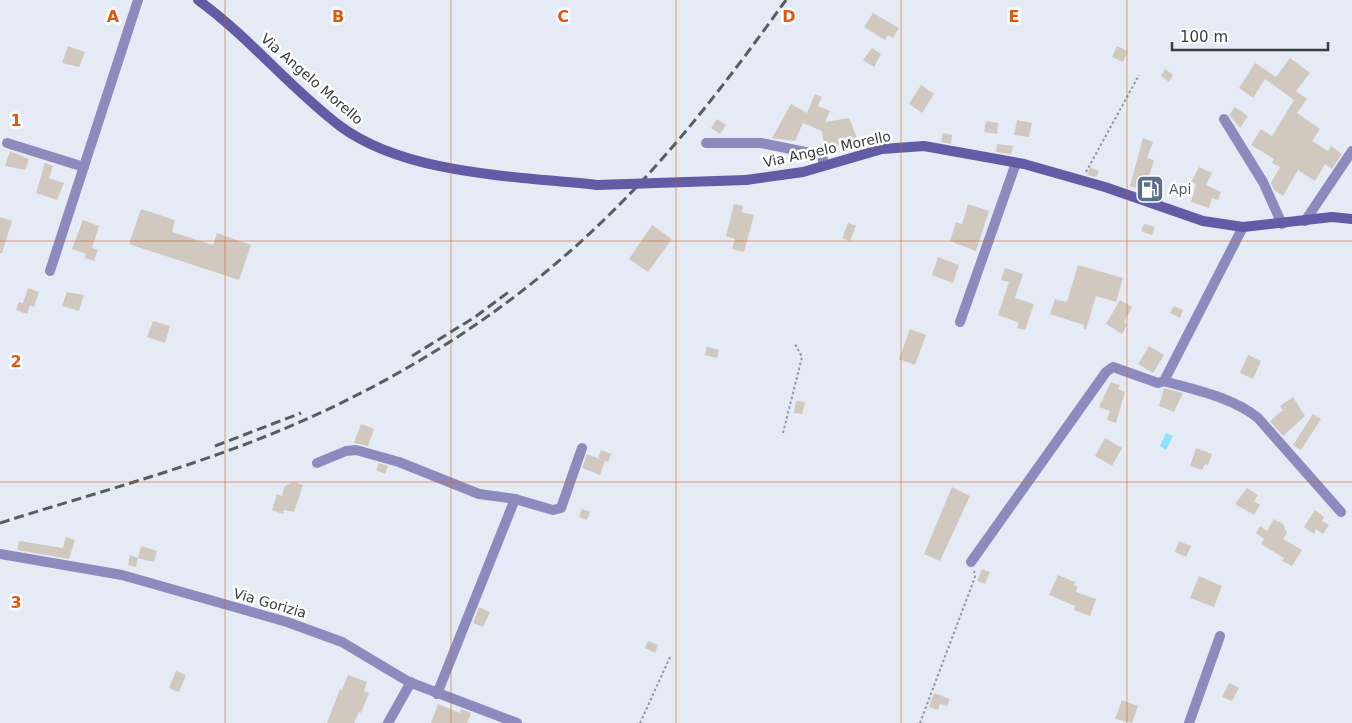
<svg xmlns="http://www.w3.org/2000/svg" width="1352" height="723" font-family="'DejaVu Sans',sans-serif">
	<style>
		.water { fill: #90e0fd }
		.building { fill: #d1c9c0 }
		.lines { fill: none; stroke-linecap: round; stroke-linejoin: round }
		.path { stroke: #93989f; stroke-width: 2; stroke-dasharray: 2.5 2.5; stroke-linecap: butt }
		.street { stroke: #8d8abe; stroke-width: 10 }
		.secondary { stroke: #625ba5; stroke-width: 10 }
		.rail { stroke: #595d62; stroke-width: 3; stroke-dasharray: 10 5; stroke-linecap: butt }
		.secondary-bridge { stroke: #625ba5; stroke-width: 10 }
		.grid { fill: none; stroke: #df580f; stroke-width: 1; stroke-opacity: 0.55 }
		.labels { text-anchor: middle; stroke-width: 5; stroke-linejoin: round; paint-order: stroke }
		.street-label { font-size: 14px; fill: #393c3f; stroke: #fff }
		.service-label { font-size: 14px; fill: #4e5e75; stroke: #fff; text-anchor: start }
		.grid-label { font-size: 16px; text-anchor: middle; font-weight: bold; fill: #df580f; stroke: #fff; stroke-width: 5; stroke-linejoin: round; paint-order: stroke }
	</style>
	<rect width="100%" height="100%" fill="#e4ebf5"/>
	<polygon class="water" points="1166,433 1173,436 1166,450 1160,446"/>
	<g class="building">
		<polygon points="873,13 899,28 893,38 888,35 885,40 864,27"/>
		<polygon points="68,46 85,52 79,67 62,63"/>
		<polygon points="1117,46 1128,51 1123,62 1112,57"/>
		<polygon points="872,48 881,54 874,67 863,60"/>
		<polygon points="1290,58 1310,73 1296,91 1307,99 1297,113 1320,129 1312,141 1328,151 1331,146 1342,154 1332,169 1325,164 1315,181 1298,170 1283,196 1274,190 1271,183 1280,167 1272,163 1274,159 1251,145 1261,129 1272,136 1294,100 1265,79 1253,98 1239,88 1255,63 1276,77"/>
		<polygon points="1165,69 1173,75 1169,82 1161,76"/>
		<polygon points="921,85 934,94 922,113 909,104"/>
		<polygon points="815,94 822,97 818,106 830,111 825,122 849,118 859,143 824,146 822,131 803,123 795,141 772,138 791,104 807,113"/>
		<polygon points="1235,107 1248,116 1240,128 1229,115"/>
		<polygon points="717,119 726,125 720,134 711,128"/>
		<polygon points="1017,120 1032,123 1029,137 1014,135"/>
		<polygon points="986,121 998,123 997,134 984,132"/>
		<polygon points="943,133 952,135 951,144 941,142"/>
		<polygon points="1143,138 1153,142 1147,158 1154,160 1145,190 1130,186"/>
		<polygon points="997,144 1013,146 1011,154 996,152"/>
		<polygon points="10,151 29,159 25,170 5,166"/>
		<polygon points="45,163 53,166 49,178 64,183 57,200 36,193"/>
		<polygon points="1090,167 1099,171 1096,177 1087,175"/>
		<polygon points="1199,167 1212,173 1206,185 1221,192 1218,200 1212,198 1209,208 1191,202 1196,184 1191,182"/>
		<polygon points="734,204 743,206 742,212 754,215 744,252 732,249 735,239 726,236"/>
		<polygon points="968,204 989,211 976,251 950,241 956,222 962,224"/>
		<polygon points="141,209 175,220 172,232 213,245 217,233 251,245 239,280 129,244"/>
		<polygon points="0,217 12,221 2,253 0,253"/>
		<polygon points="83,220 99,226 92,248 98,250 94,261 85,258 86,254 72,249"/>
		<polygon points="848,223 856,226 850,241 842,238"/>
		<polygon points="1144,224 1155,227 1152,235 1141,231"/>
		<polygon points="652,225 672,239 648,272 629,259"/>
		<polygon points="938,257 959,265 953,283 932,275"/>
		<polygon points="1078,265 1123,278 1116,302 1096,296 1086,329 1084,329 1084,325 1050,314 1055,299 1067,302"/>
		<polygon points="1005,268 1023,274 1015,298 1034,304 1025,330 1017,328 1019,323 998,315 1009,282 1001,280"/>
		<polygon points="28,288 39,292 34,307 30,305 27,314 16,310 19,302 23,303"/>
		<polygon points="67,292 84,295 79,311 62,306"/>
		<polygon points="1120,300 1132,307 1124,322 1127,325 1122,334 1106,324"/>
		<polygon points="1174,306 1183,310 1180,318 1170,313"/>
		<polygon points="153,321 170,326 165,343 147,337"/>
		<polygon points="910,329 926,335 915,365 899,359"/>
		<polygon points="1149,346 1164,355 1153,373 1138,364"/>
		<polygon points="707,347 719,350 717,358 705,355"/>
		<polygon points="1248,355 1261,361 1253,379 1240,373"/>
		<polygon points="1111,382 1120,385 1118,389 1125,392 1116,423 1107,420 1110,411 1099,407"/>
		<polygon points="1164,388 1183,393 1174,412 1159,406"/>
		<polygon points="1293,397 1305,416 1283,436 1270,421 1283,410 1280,406"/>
		<polygon points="796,401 805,402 802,414 794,413"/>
		<polygon points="1313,414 1321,419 1301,450 1293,445"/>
		<polygon points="361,424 374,429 368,446 354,443"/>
		<polygon points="1105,438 1122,448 1112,466 1095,456"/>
		<polygon points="1196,448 1212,454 1208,465 1205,464 1202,470 1190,466"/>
		<polygon points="601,450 611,454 608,462 598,458"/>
		<polygon points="587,454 605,461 600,475 582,468"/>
		<polygon points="379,463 388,466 385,474 376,470"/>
		<polygon points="293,482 303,485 294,512 284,510 283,514 272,510 277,494 282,496 284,487"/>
		<polygon points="952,487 970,496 940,561 924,554"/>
		<polygon points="1247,488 1258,495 1254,501 1260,505 1254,515 1235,504"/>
		<polygon points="582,509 590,512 587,520 579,517"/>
		<polygon points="1315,510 1324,517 1322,521 1329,525 1323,534 1316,529 1314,534 1304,527"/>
		<polygon points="1274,519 1283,524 1287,533 1283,539 1302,550 1292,566 1282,561 1284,558 1261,544 1264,539 1256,533 1260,526 1267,531"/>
		<polygon points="66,537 75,540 69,559 17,550 19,541 63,548"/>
		<polygon points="1179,541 1191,546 1186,557 1175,552"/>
		<polygon points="141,546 157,551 154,562 138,558"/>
		<polygon points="130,555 138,558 136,567 128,565"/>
		<polygon points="982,569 990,572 985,584 977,581"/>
		<polygon points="1058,575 1075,582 1074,585 1078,587 1076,592 1096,599 1090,616 1074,610 1075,606 1049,595"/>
		<polygon points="1199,576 1222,586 1214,607 1190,598"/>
		<polygon points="479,607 490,612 483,627 473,623"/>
		<polygon points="648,641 658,645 655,653 645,648"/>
		<polygon points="176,671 186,675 179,692 169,688"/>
		<polygon points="348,675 367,682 364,691 369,693 361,713 359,712 354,723 327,723 340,689 342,690"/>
		<polygon points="1229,683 1239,688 1232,701 1222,697"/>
		<polygon points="934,693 950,699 947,706 940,704 938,710 929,707"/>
		<polygon points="1122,700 1138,706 1132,723 1115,719"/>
		<polygon points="438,704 460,713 461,709 471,713 467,723 431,723"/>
	</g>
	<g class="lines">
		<g class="path">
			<polyline points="1086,172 1139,75"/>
			<polyline points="783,433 802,357 795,344"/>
			<polyline points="640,723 671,655"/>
			<polyline points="920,723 975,577 974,571"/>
		</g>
		<g class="street">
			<polyline points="1224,119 1263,182 1282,224"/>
			<polyline points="7,143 84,167"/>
			<polyline points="706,143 761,143 820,155 823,158 823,166"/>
			<polyline points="1305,221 1352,151"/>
			<polyline points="50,271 138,0"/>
			<polyline points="960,322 1016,163"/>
			<path d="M1164,381c31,9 68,16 94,37l83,94"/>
			<polyline points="317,463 346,451 356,450 399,462 479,494 515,499"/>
			<polyline points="0,554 122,575 287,622 342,642 409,682 517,723"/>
			<polyline points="971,562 1106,372 1113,367 1158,383 1164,381 1243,227"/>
			<polyline points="437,694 515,499 553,510 561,508 582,448"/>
			<polyline points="388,723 411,682"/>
			<polyline points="1189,723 1220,636"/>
		</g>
		<g class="secondary">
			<path d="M198,0c51,37 92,88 142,126 66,49 176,50 257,59"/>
			<polyline points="746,180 803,172 882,149 924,146 1024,164 1105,187 1203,221 1243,227 1332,217 1352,219"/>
		</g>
		<g class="rail">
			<polyline points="412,356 475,317 510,291"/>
			<polyline points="215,446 301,413"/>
			<path d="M0,523c88,-28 179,-52 264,-86 131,-52 253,-129 353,-230 63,-63 117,-135 169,-207"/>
		</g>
		<polyline class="secondary-bridge" points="597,185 746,180"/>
	</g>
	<path class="grid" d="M225,0v723M451,0v723M676,0v723M901,0v723M1127,0v723M0,241h1352M0,482h1352"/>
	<defs>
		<g id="fuel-square" transform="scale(1.4375)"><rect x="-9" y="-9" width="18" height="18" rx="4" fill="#5c6f8a" stroke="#fff"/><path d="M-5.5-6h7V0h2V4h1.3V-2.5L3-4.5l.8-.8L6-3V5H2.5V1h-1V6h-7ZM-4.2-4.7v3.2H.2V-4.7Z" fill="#fff"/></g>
	</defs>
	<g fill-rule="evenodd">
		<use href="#fuel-square" x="1150" y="189"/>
	</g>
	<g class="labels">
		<g class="street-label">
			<text transform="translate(312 79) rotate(41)" y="5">Via Angelo Morello</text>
			<text transform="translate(827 149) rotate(-12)" y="5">Via Angelo Morello</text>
			<text transform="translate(270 603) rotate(16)" y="5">Via Gorizia</text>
		</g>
		<g class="service-label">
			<text x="1169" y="194">Api</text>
		</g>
	</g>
	<g class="grid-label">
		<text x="113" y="22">A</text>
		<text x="338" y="22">B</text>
		<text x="563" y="22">C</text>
		<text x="789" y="22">D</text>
		<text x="1014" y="22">E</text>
		<text x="16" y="126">1</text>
		<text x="16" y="367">2</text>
		<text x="16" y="608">3</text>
	</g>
	<path d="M1172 42v8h156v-8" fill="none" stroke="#393c3f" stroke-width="2.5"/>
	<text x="1180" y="42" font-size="15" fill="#393c3f" stroke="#ffffff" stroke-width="4" paint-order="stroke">100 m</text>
</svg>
